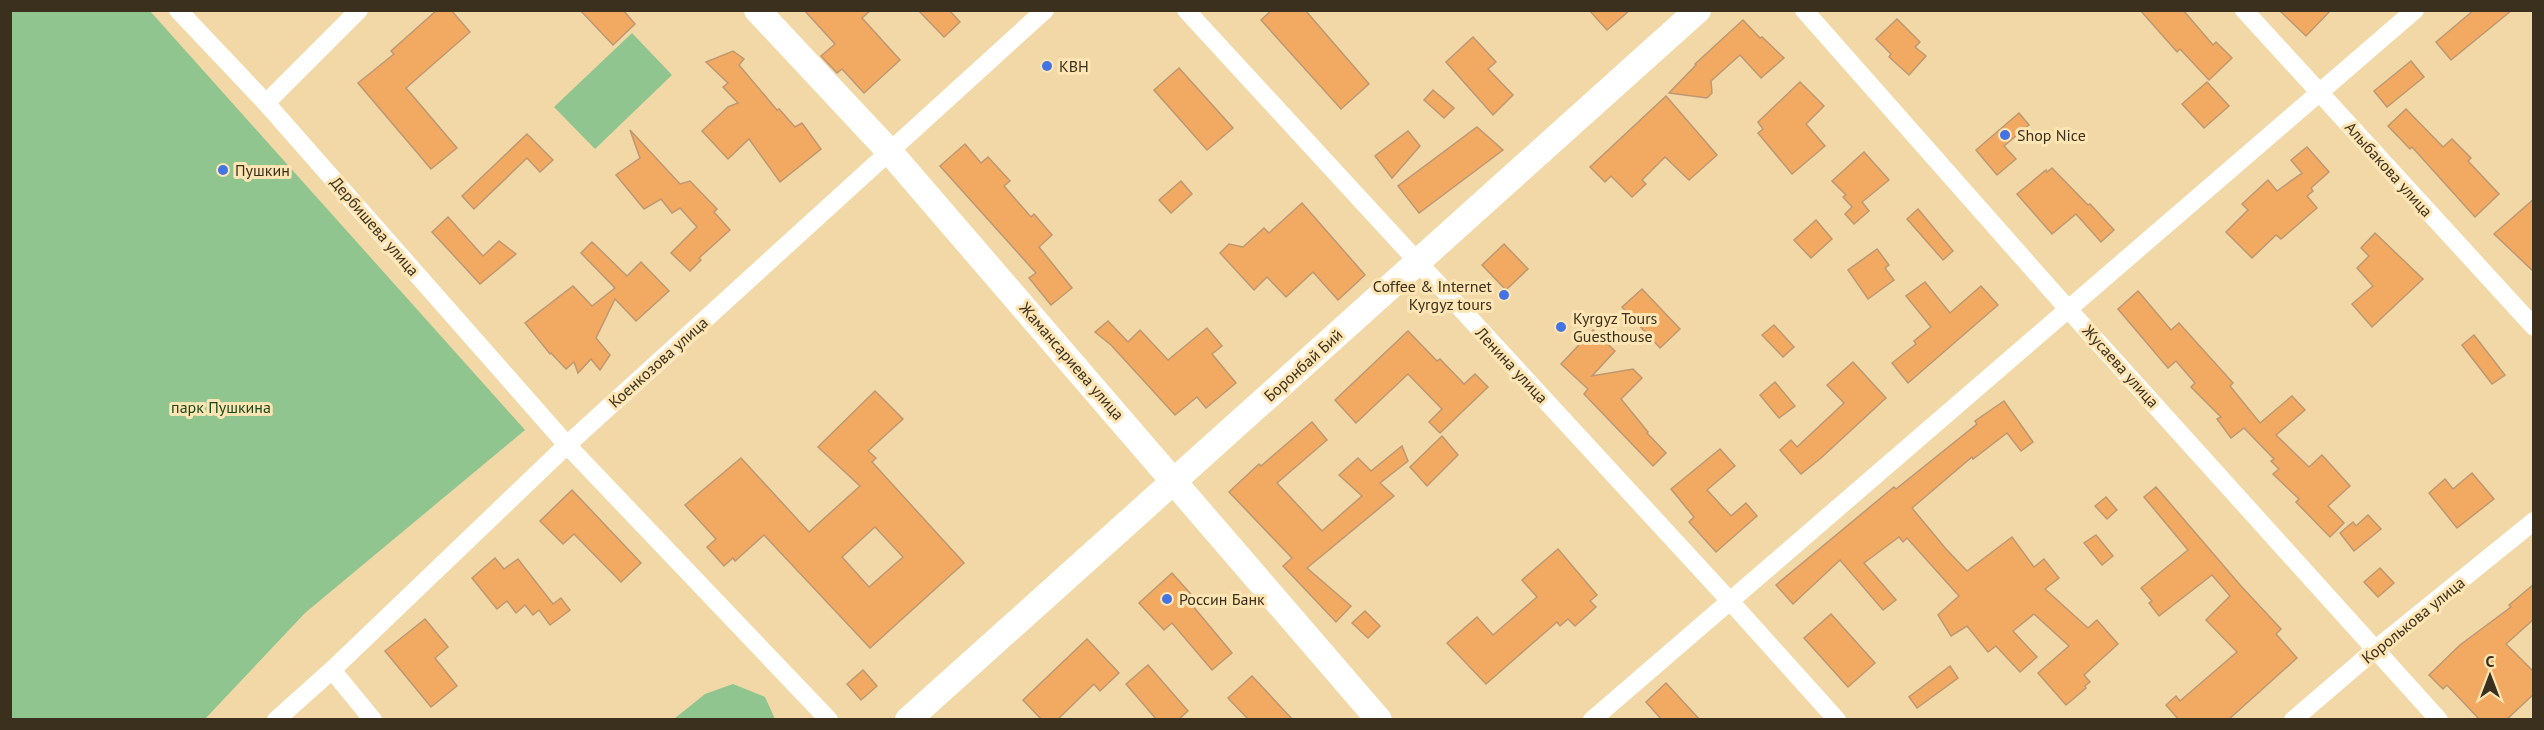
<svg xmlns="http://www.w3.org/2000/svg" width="2544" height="730" font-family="'PT Sans',sans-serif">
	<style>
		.green { fill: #90c590 }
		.building { fill: #f2aa62; stroke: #bf9771; stroke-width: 1.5; fill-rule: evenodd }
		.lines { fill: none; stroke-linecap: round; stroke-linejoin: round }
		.street { stroke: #fff; stroke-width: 18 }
		.secondary { stroke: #fff; stroke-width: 26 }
		.poi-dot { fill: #4473e4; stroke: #fee5b3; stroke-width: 2 }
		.labels { text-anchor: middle; stroke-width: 6; stroke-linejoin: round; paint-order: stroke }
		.poi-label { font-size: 16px; fill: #3a301d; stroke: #fee5b3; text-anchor: start }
		.street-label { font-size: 16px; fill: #3a301d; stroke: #fee5b3 }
		.park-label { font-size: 16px; fill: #184a1c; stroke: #fee5b3 }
	</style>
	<rect width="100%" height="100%" fill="#f1d8a6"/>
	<g class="green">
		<polygon points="10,11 150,11 525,430 305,613 205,719 11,719"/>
		<polygon points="632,33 672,75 595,149 554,107"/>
		<polygon points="733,684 765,697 775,719 674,719 705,694"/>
	</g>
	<g class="building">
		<polygon points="437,10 451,10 470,32 406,88 457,148 431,169 358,83 394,54 391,51"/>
		<polygon points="580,10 623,10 635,24 613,45"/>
		<polygon points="804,10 871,10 862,18 900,60 864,93 842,69 837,73 821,56 835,44"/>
		<polygon points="918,10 949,10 960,22 944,37"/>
		<polygon points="1272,10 1305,10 1369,84 1341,109 1261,20"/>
		<polygon points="1589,10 1630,10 1607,30"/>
		<polygon points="2140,10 2183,10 2213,45 2216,42 2232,58 2209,80 2180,49 2177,52"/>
		<polygon points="2279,10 2331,10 2306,36"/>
		<polygon points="2474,10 2512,10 2451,60 2436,42"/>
		<polygon points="1897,19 1920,42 1915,47 1926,56 1909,75 1889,57 1891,54 1876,39"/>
		<polygon points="1743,20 1760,38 1762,37 1784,58 1761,78 1740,55 1711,81 1712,93 1707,98 1669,93 1696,65 1695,64"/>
		<polygon points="1473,37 1496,62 1488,69 1513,95 1493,115 1446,62"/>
		<polygon points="733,51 744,59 739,65 777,110 779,109 795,127 802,123 821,149 780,182 749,139 728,159 702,131 728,107 738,103 723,87 728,83 706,62"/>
		<polygon points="2411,61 2424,77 2387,107 2374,91"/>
		<polygon points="1179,68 1233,128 1207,150 1154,90"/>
		<polygon points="1800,82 1824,106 1806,124 1825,146 1792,174 1758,133 1763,129 1758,122"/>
		<polygon points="2207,82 2229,106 2204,128 2182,104"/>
		<polygon points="1433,90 1454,108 1444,118 1424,100"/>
		<polygon points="1666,96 1717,155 1689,180 1665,157 1642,180 1646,184 1632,197 1611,176 1605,182 1590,167"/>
		<polygon points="2406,109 2443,147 2452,139 2471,158 2468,161 2499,194 2475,217 2412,147 2410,149 2388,126"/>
		<polygon points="2019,113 2029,125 2004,146 2016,159 1997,175 1976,150"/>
		<polygon points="1477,127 1503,150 1419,213 1398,186"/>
		<polygon points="630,130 680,184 690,181 717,209 714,212 730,230 699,258 701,260 690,271 671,253 697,227 680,208 672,213 661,199 644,209 616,175 640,158"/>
		<polygon points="1408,131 1420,146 1392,178 1375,156"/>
		<polygon points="527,134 553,160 540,172 527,158 474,209 462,196"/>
		<polygon points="965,144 981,163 988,157 1010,181 1004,186 1031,217 1034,214 1052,235 1039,247 1072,288 1051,305 1029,278 1036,273 940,166"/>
		<polygon points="2307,147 2329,172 2311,188 2313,191 2307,196 2317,208 2281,239 2276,235 2252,258 2226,232 2248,210 2242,204 2268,180 2277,191 2302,173 2291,160"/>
		<polygon points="1864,152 1889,180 1862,202 1869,211 1854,224 1845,214 1852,207 1843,197 1846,195 1832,181"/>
		<polygon points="2052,168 2088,205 2090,204 2114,230 2101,242 2076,214 2052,234 2017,194 2046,170 2047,172"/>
		<polygon points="1181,181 1192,194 1171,213 1159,200"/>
		<polygon points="2534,199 2534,272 2494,234"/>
		<polygon points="1302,203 1365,275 1338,300 1313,272 1286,297 1267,277 1254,290 1220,253 1229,244 1243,247 1264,228 1269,233"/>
		<polygon points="1918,209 1953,251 1943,260 1907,219"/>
		<polygon points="448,217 483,256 499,241 516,254 480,284 432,232"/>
		<polygon points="1816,220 1832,239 1811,258 1794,240"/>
		<polygon points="2375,233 2423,279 2372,327 2352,304 2373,286 2357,268 2369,256 2361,248"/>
		<polygon points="592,242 627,276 641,262 669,291 636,321 615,299 596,338 610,355 600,370 591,359 578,373 574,362 566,369 551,353 550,354 525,323 573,286 592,306 615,288 581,253"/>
		<polygon points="1504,244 1528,269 1506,290 1482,265"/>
		<polygon points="1877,249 1889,265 1885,268 1894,280 1868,299 1848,270"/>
		<polygon points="1925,282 1950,313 1981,286 1998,305 1908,383 1892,363 1916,344 1914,341 1931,327 1906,296"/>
		<polygon points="1642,289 1680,329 1660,348 1622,307"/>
		<polygon points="2138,291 2171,330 2179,323 2233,383 2230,386 2260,423 2292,396 2305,410 2276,435 2309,467 2322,455 2350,486 2328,506 2344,523 2330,537 2296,502 2299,499 2273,474 2279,469 2271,461 2274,459 2244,428 2231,438 2217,419 2221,417 2191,387 2195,383 2176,361 2168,368 2118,309"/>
		<polygon points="1108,321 1128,342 1140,330 1168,360 1207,328 1222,346 1212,354 1236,383 1206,408 1197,397 1175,415 1111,345 1095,332"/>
		<polygon points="1774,325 1794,347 1783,357 1762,335"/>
		<polygon points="1593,330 1615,351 1592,376 1633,369 1642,378 1621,399 1648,432 1647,433 1666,453 1653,466 1584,394 1588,389 1561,364"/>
		<polygon points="1408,331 1437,361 1440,359 1464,384 1475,374 1488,387 1440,433 1429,422 1442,409 1408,374 1356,423 1335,400"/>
		<polygon points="2474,335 2505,375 2492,384 2462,345"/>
		<polygon points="1853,362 1886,398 1821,458 1801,474 1780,450 1791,440 1797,447 1844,403 1827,385"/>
		<polygon points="1775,382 1795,406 1779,418 1760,395"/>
		<path d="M875,391l28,28 -35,32 8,7 -4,4 92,101 -94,85 -106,-113 -29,26 -2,-3 -9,8 -17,-19 9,-8 -31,-34 56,-47 68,74 51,-46 -42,-39zM875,527l28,30 -34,30 -27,-30z"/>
		<polygon points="2004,401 2033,442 2021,451 2007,433 1973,459 1972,457 1912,508 1946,549 1967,571 2012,537 2034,567 2044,559 2059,578 2045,589 2088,628 2097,620 2118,644 2084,675 2090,682 2085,686 2086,688 2066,705 2038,673 2069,646 2034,614 2013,631 2037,657 2020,672 1996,646 1988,652 1967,626 1951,636 1938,615 1959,596 1907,538 1903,542 1899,537 1864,563 1896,600 1883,610 1840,560 1793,604 1776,585 1894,487 1896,489 1977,424 1975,421"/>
		<polygon points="1312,422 1327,440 1277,483 1322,531 1362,496 1339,475 1358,458 1371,471 1402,446 1408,461 1380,483 1394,496 1307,568 1351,606 1336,622 1283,566 1292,558 1229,492 1259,464 1261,466"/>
		<polygon points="1442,436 1458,455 1427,486 1410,467"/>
		<polygon points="1720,449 1735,466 1707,490 1731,516 1746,503 1757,516 1716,552 1689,522 1694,517 1671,489"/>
		<polygon points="2472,473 2494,499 2457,528 2429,493 2445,479 2453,489"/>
		<polygon points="2156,487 2241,586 2281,629 2276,634 2297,658 2228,720 2179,720 2166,705 2176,696 2180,701 2237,652 2206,620 2230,596 2212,575 2159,616 2149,603 2152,601 2141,588 2188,550 2144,497"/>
		<polygon points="572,490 641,563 621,582 574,534 563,544 540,521"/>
		<polygon points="2106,497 2117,510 2107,519 2095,506"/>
		<polygon points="2368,515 2381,529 2354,551 2340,533 2353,522 2356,526"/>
		<polygon points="2096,535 2113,556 2102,565 2084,543"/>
		<polygon points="1558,549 1597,595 1590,601 1596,607 1575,626 1568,619 1560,626 1557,622 1486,684 1447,643 1477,617 1493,635 1537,597 1522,580"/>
		<polygon points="495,558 504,569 518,559 553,604 561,598 570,610 550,625 539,610 533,615 525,605 516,613 507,601 497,609 472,578"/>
		<polygon points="2380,568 2394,583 2378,597 2364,582"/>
		<polygon points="1172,573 1197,601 1192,605 1232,653 1212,670 1172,623 1164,630 1139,603"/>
		<polygon points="2534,584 2534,619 2506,644 2534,672 2534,694 2506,720 2480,720 2447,685 2443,689 2429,675 2460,645 2511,607 2509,605"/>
		<polygon points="1365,611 1380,626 1368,638 1352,623"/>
		<polygon points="1831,614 1875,663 1848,687 1804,638"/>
		<polygon points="425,619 448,647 435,658 457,686 431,707 385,651"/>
		<polygon points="1087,639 1119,673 1100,691 1094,684 1057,720 1042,720 1023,700"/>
		<polygon points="1148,665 1188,711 1178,720 1157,720 1126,684"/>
		<polygon points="1950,666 1958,678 1917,708 1909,697"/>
		<polygon points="863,670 877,686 861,700 847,684"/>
		<polygon points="1252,676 1293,720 1249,720 1228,698"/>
		<polygon points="1666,683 1700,720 1662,720 1646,702"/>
	</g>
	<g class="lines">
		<g class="street">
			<polyline points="178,10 266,103 567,445 829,720"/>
			<polyline points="1186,10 1730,601 1837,720"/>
			<polyline points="1804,10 2068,309 2439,720"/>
			<polyline points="2244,10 2534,327"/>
			<polyline points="266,103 359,10"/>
			<polyline points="332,670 373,720"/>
			<polyline points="276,720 332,670 567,445 1045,10"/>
			<polyline points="1592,720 2415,10"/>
			<polyline points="2293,720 2377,648 2534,521"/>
		</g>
		<g class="secondary">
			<polyline points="757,10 889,151 1379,720"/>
			<polyline points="908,720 1698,10"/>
		</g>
	</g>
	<g class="poi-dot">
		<circle cx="1047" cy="66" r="6"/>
		<circle cx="2005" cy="135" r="6"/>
		<circle cx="223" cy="170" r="6"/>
		<circle cx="1504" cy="295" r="6"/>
		<circle cx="1561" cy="327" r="6"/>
		<circle cx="1167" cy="599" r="6"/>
	</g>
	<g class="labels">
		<g class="poi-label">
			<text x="1059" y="72">KBH</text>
			<text x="2017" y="141">Shop Nice</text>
			<text x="235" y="176">Пушкин</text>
			<text x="1492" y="292" text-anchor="end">Coffee &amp; Internet<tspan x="1492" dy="18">Kyrgyz tours</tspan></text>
			<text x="1573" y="324">Kyrgyz Tours<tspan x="1573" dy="18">Guesthouse</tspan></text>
			<text x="1179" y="605">Россин Банк</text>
		</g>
		<g class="street-label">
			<text transform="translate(2389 169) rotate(48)" y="6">Алыбакова улица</text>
			<text transform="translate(375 226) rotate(49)" y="6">Дербишева улица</text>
			<text transform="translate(1072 361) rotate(49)" y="6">Жамансариева улица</text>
			<text transform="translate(658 362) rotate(-42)" y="6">Коенкозова улица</text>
			<text transform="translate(1303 365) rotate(-42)" y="6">Боронбай Бий</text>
			<text transform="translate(1512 365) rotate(47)" y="6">Ленина улица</text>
			<text transform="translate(2121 366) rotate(48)" y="6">Жусаева улица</text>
			<text transform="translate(2413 620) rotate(-39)" y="6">Королькова улица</text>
		</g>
		<g class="park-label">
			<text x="221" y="413">парк Пушкина</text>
		</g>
	</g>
	<rect width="2544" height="730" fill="none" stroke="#3a301d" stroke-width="24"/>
	<g transform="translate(2490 676)" stroke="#fee5b3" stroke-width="4.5" paint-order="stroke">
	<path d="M0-4.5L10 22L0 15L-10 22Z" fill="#3a301d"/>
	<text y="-9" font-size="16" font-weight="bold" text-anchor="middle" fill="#3a301d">С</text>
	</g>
</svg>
